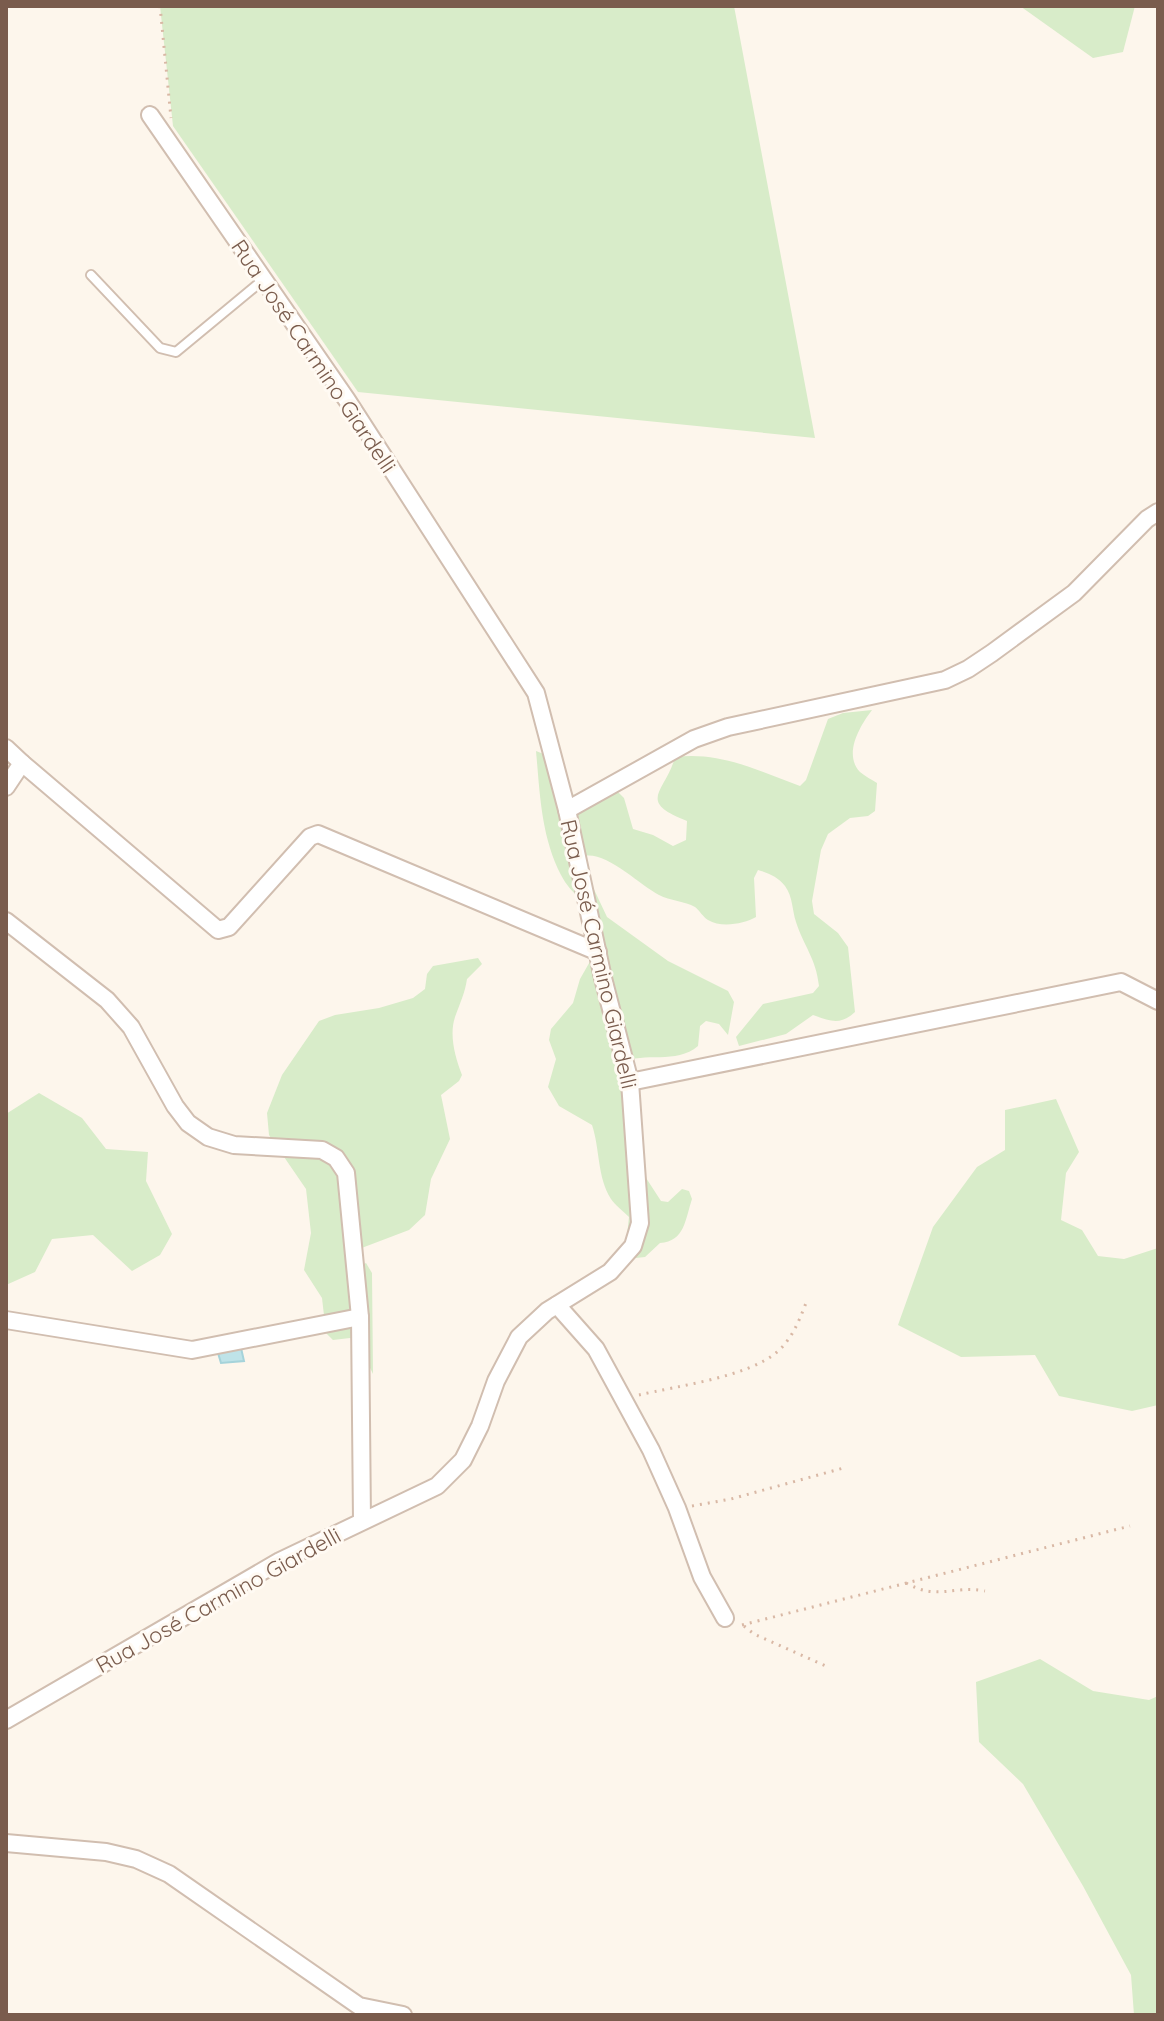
<svg xmlns="http://www.w3.org/2000/svg" width="1164" height="2021" font-family="Quicksand,sans-serif">
	<style>
		.green { fill: #d8ecc9 }
		.water { fill: #bfe3e8; stroke: #a5d3da; stroke-width: 2 }
		.lines { fill: none; stroke-linecap: round; stroke-linejoin: round }
		.lane-casing { stroke: #d1beb0; stroke-width: 12 }
		.street-casing { stroke: #d1beb0; stroke-width: 20 }
		.path { stroke: #d9b8a5; stroke-width: 3; stroke-dasharray: 2 6; stroke-linecap: butt }
		.lane { stroke: #fff; stroke-width: 8 }
		.street { stroke: #fff; stroke-width: 16 }
		.labels { text-anchor: middle; stroke-width: 6; stroke-linejoin: round; paint-order: stroke }
		.street-label { font-size: 22px; fill: #7a5c4d; stroke: #fffaf3 }
	</style>
	<rect width="100%" height="100%" fill="#fdf6ec"/>
	<g class="green">
		<polygon points="160,6 734,6 815,438 358,392 173,126"/>
		<polygon points="1020,6 1135,6 1123,52 1093,58"/>
		<path d="M872,710c-12,16 -29,44 -12,62 5,4 12,8 17,11l-2,28 -7,5 -18,2 -22,16 -7,16 -9,51 2,13 24,19 10,14 7,65c-15,14 -25,9 -42,3l-27,19 -47,12 -3,-9 27,-33 50,-11 6,-7c-3,-28 -15,-39 -23,-64 -4,-12 -3,-25 -11,-36 -7,-9 -16,-13 -27,-16l-4,8 2,39c-12,7 -35,11 -48,3 -5,-3 -8,-9 -13,-13 -10,-6 -25,-6 -36,-12 -19,-10 -53,-44 -75,-39l-2,8 25,53 61,44 60,30 6,11 -6,33 -9,-11 -13,-3 -6,5 -2,20c-22,19 -54,5 -76,17v38l15,63 24,37 7,1 14,-13 7,2 3,8c-7,21 -7,42 -32,44l-15,14 -9,1 -10,-13 3,-28c-6,-6 -14,-12 -18,-18 -14,-22 -11,-50 -19,-74l-33,-19 -11,-19 8,-28 -7,-19 2,-11 22,-26 7,-24 16,-28 -14,-22c8,-35 -7,-27 -21,-54 -20,-39 -21,-81 -25,-124l10,4 34,49 33,-17 11,11 9,31 20,6 20,11 13,-6 1,-19c-52,-20 -21,-29 -12,-64 45,-6 84,14 125,29l6,-6 22,-61 15,-6z"/>
		<path d="M478,958l4,6 -15,15c-2,14 -7,24 -12,38 -6,18 0,40 7,58l-3,6 -18,14 9,44 -19,40 -6,36 -16,15 -50,19 -5,20 12,-6 6,10 1,101 -16,-33 -7,-3 -17,2 -7,-7 -4,-35 -18,-28 7,-37 -5,-44 -37,-54 -2,-22 15,-38 37,-54 16,-6 44,-7 34,-10 12,-9 2,-15 6,-8z"/>
		<polygon points="39,1093 82,1118 106,1149 148,1152 146,1181 172,1234 160,1255 132,1271 93,1235 52,1239 35,1272 6,1285 6,1114"/>
		<polygon points="1056,1099 1079,1152 1066,1173 1061,1220 1082,1230 1098,1256 1124,1259 1158,1248 1158,1405 1132,1411 1059,1396 1035,1355 961,1357 898,1325 933,1227 977,1167 1005,1150 1005,1110"/>
		<polygon points="1040,1659 1093,1691 1149,1700 1158,1696 1158,2015 1134,2015 1131,1975 1083,1886 1023,1784 979,1742 976,1682"/>
	</g>
	<polygon class="water" points="241,1348 244,1361 221,1363 218,1353"/>
	<g class="lines">
		<g class="lane-casing">
			<polyline id="lane" points="91,275 160,348 176,352 263,280"/>
		</g>
		<g class="street-casing">
			<g id="street">
				<polyline points="6,748 22,763 6,787"/>
				<polyline points="22,763 218,930 229,927 310,837 318,834 598,952"/>
				<polyline points="567,810 694,739 728,727 945,680 968,669 992,653 1074,593 1147,519 1158,512"/>
				<polyline points="6,921 107,1000 131,1027 175,1106 188,1123 208,1137 234,1145 322,1150 336,1158 346,1173 360,1317 362,1521"/>
				<polyline points="630,1082 1121,982 1158,1001"/>
				<polyline points="557,1305 596,1349 651,1450 677,1508 702,1577 725,1618"/>
				<polyline points="6,1320 192,1350 360,1317"/>
				<polyline points="6,1720 280,1561 437,1486 463,1460 480,1426 496,1381 519,1337 547,1311 610,1272 633,1246 640,1223 630,1082 603,978 567,810 536,693 347,400 150,115"/>
				<polyline points="6,1843 106,1852 136,1859 169,1874 359,2006 403,2015"/>
			</g>
		</g>
		<g class="path">
			<polyline points="160,6 171,118"/>
			<path d="M639,1395c38,-9 109,-18 138,-43 15,-13 22,-31 29,-49"/>
			<polyline points="692,1506 731,1499 847,1467"/>
			<path d="M906,1583c32,18 47,2 79,8"/>
			<polyline points="742,1625 1130,1526"/>
			<polyline points="744,1626 754,1634 828,1667"/>
			<polyline points="148,2015 203,2015"/>
		</g>
		<use href="#lane" class="lane"/>
		<use href="#street" class="street"/>
	</g>
	<g class="labels">
		<g class="street-label">
			<text transform="translate(314 356) rotate(56)" y="8">Rua José Carmino Giardelli</text>
			<text transform="translate(599 954) rotate(77)" y="8">Rua José Carmino Giardelli</text>
			<text transform="translate(218 1600) rotate(-29)" y="8">Rua José Carmino Giardelli</text>
		</g>
	</g>
	<rect width="1164" height="2021" fill="none" stroke="#7a5c4d" stroke-width="16"/>
</svg>
